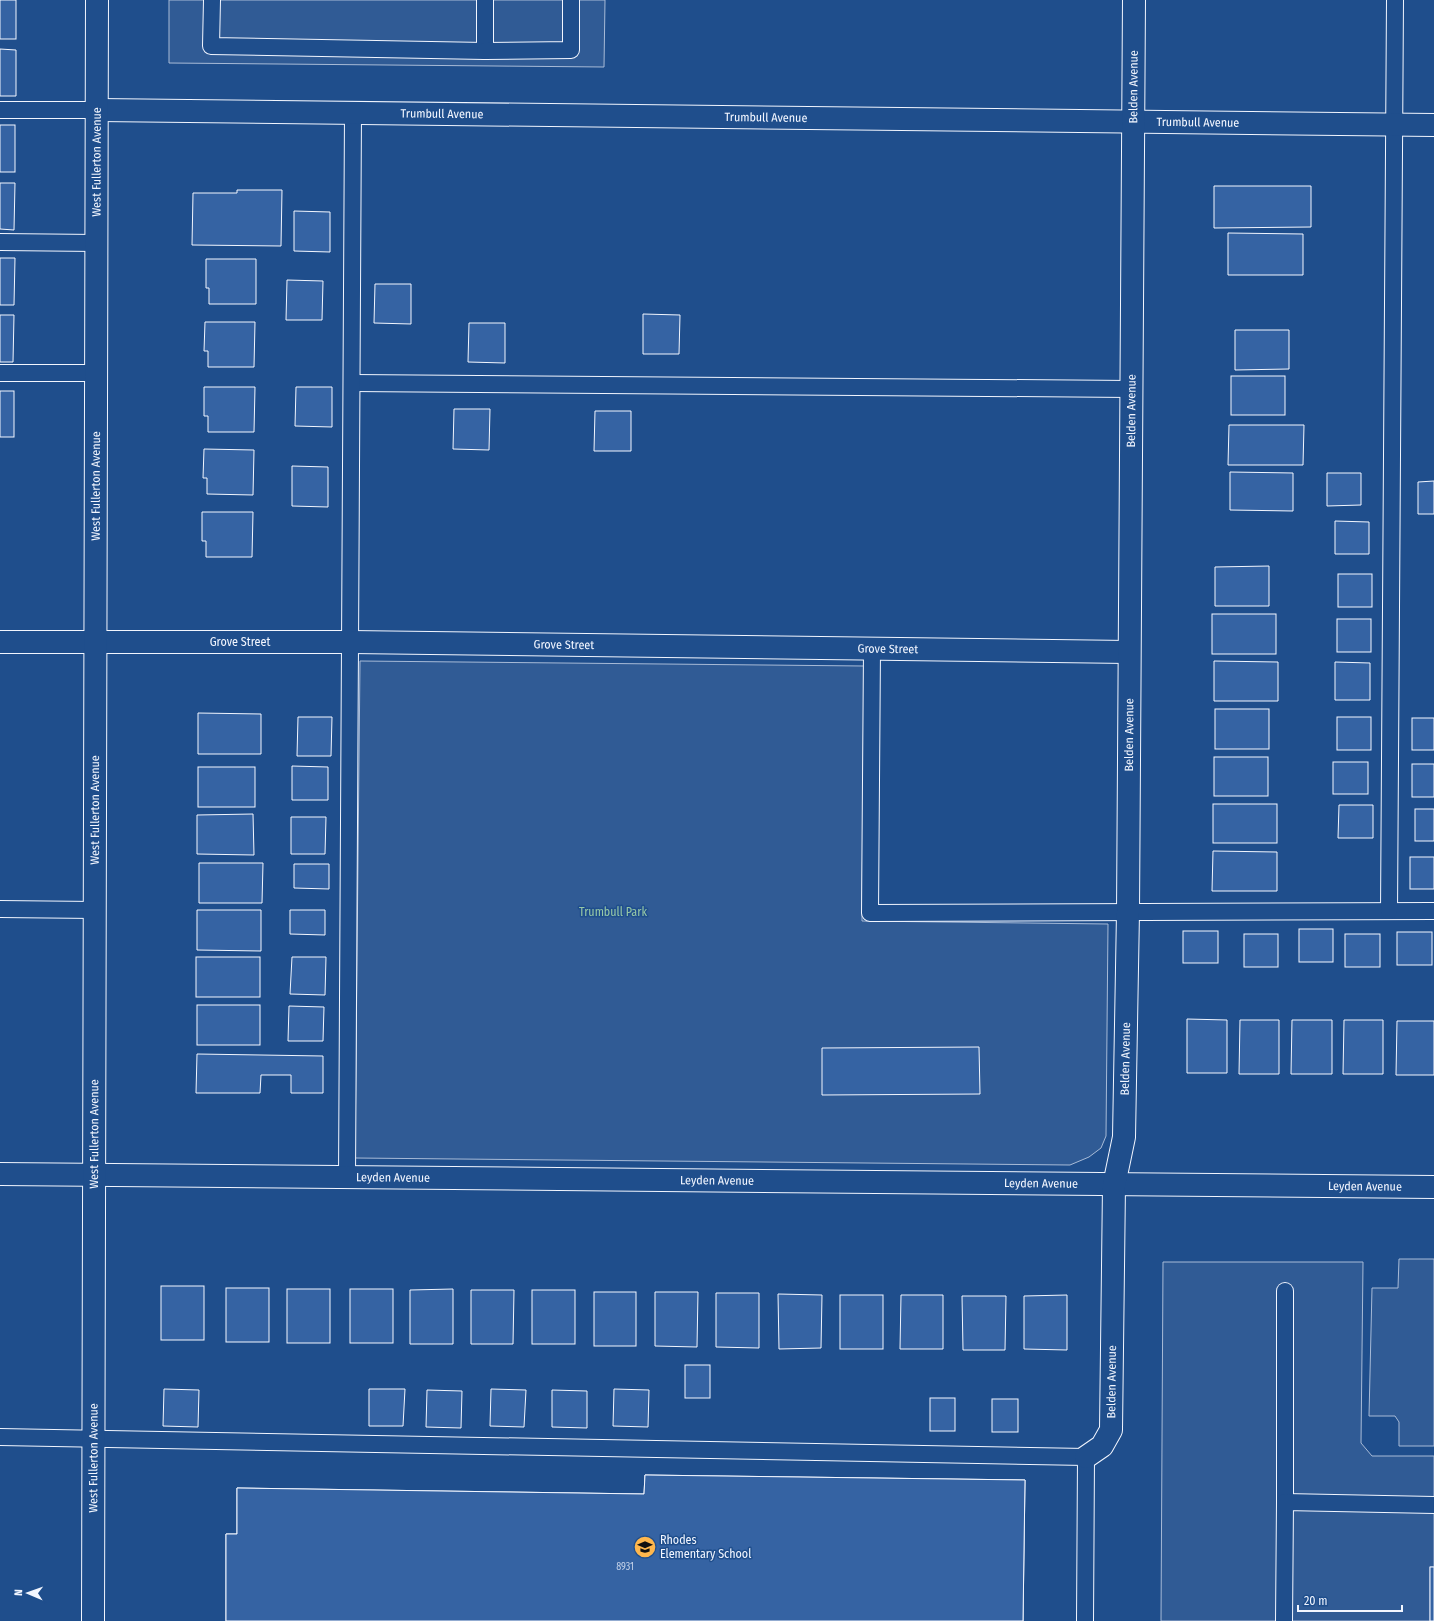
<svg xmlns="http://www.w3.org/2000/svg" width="1434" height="1621" font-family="'Fira Sans Condensed',sans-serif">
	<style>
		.built { fill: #305b95; stroke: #a8bbd7 }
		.building { fill: #3563a3; stroke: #f2f6ff }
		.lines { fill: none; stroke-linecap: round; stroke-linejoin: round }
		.service-casing { stroke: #f2f6ff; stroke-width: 18 }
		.minor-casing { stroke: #f2f6ff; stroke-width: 24 }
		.tertiary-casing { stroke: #f2f6ff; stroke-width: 24 }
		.service { stroke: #1f4e8c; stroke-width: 16 }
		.minor { stroke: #1f4e8c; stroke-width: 22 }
		.tertiary { stroke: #1f4e8c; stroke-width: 22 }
		.labels { text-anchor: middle; stroke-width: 3; stroke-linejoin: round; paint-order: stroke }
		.number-label { font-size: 10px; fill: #c3d1e8 }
		.street-label { font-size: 12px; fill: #f2f6ff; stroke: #1f4e8c }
		.park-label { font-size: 12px; fill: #97c8a6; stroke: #1f4e8c }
		.poi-label { font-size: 12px; fill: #f2f6ff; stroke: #1f4e8c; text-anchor: start }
	</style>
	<rect width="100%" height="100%" fill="#1f4e8c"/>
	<g class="built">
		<polygon points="169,0 605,0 604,67 169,63"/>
		<polygon points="360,661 864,666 862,921 1108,924 1106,1136 1101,1148 1089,1157 1070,1165 355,1158"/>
		<polygon points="1399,1259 1434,1259 1434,1446 1399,1446 1399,1422 1395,1416 1369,1416 1372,1288 1398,1288"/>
		<polygon points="1163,1262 1363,1262 1361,1443 1372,1456 1434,1456 1434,1567 1430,1567 1430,1621 1161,1621"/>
	</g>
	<g class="building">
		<rect x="0" y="0" width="16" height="39"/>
		<polygon points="0,49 16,50 16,96 0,96"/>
		<rect x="0" y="125" width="15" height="47"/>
		<polygon points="0,183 15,183 14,230 0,229"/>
		<polygon points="1214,186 1311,186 1311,227 1214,228"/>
		<polygon points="237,190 282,190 281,246 192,245 193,193 237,193"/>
		<polygon points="294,211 330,212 330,252 294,251"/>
		<polygon points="1228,233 1303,234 1303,275 1228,275"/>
		<polygon points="0,258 15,258 14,305 0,305"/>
		<polygon points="206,259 256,259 256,304 209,304 209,288 206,288"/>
		<polygon points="287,280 323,281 322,320 286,320"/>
		<polygon points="375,284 411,284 411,324 374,323"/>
		<polygon points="643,314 680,315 679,354 643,354"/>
		<polygon points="0,315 14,315 13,362 0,362"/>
		<polygon points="205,322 255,322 254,367 208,367 208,351 204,351"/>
		<polygon points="469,323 505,323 505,363 468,362"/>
		<polygon points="1235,330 1289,330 1289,369 1235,370"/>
		<rect x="1231" y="376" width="54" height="39"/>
		<polygon points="204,387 255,387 254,432 208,432 208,416 204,416"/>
		<polygon points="296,387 332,387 332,427 295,426"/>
		<rect x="0" y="391" width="14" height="46"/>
		<polygon points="454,409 490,409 489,450 453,449"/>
		<polygon points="595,411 631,411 631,451 594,451"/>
		<polygon points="1229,425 1304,425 1303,465 1228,465"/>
		<polygon points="204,449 254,450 253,495 207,494 207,478 203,478"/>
		<polygon points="292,466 328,467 328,507 292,506"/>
		<polygon points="1230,472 1293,473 1293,511 1230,510"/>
		<polygon points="1327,473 1361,473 1361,505 1327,506"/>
		<polygon points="1434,481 1434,514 1418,514 1418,482"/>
		<polygon points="202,512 253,512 252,557 206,557 206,541 202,541"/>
		<polygon points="1335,521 1369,522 1369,554 1335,554"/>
		<polygon points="1269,566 1269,606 1215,606 1215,567"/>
		<rect x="1338" y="574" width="34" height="33"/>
		<rect x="1212" y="614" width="64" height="40"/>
		<rect x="1337" y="619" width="34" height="33"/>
		<polygon points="1214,661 1278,662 1278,701 1214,701"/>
		<polygon points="1335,662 1370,663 1370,700 1335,700"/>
		<rect x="1215" y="709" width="54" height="40"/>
		<polygon points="198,713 261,714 261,754 198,754"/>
		<polygon points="298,717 332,717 331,756 297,756"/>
		<rect x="1337" y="717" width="34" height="33"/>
		<rect x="1412" y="718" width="22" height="32"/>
		<rect x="1214" y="757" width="54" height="39"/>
		<rect x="1333" y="762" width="35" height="32"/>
		<rect x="1412" y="764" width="22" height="33"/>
		<polygon points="292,766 328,767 328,800 292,800"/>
		<rect x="198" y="767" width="57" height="40"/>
		<rect x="1213" y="804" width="64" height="39"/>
		<polygon points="1339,805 1373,805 1373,838 1338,838"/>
		<rect x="1415" y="809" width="19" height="32"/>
		<polygon points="253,814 254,855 197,854 197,815"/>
		<polygon points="291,817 326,817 325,854 291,854"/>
		<polygon points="1213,851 1277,852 1277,891 1212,891"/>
		<rect x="1410" y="857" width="24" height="32"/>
		<polygon points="199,863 263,863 262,903 199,903"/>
		<polygon points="294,864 329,864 329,889 294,888"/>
		<polygon points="197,910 261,910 261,951 197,950"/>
		<polygon points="290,910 325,910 325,935 290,934"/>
		<rect x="1299" y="929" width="34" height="33"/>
		<rect x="1183" y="931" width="35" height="32"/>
		<rect x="1397" y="932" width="35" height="33"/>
		<rect x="1244" y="934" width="34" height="33"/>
		<rect x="1345" y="934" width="35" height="33"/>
		<rect x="196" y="957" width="64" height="40"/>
		<polygon points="292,957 326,957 325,995 290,994"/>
		<rect x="197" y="1005" width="63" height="40"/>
		<polygon points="289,1006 324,1007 323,1041 288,1041"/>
		<polygon points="1187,1019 1227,1020 1227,1073 1187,1073"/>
		<polygon points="1240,1020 1279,1020 1279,1074 1239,1074"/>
		<polygon points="1292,1020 1332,1020 1332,1074 1291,1074"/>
		<polygon points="1344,1020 1383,1020 1383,1074 1343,1074"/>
		<polygon points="1397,1021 1434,1021 1434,1075 1396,1075"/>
		<polygon points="979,1047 980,1094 822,1095 822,1048"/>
		<polygon points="197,1054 323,1056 323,1093 291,1093 291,1075 261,1075 260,1093 196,1093"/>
		<rect x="161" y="1286" width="43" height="54"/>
		<rect x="226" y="1288" width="43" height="54"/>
		<rect x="287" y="1289" width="43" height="54"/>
		<rect x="350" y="1289" width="43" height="54"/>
		<polygon points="453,1289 453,1344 410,1344 410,1290"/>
		<polygon points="471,1290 514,1290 513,1344 471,1344"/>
		<rect x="532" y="1290" width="43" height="54"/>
		<rect x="594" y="1292" width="42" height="54"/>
		<polygon points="655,1292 698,1292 697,1347 655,1346"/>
		<polygon points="716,1293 759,1293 759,1348 716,1347"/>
		<polygon points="778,1294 822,1295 821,1348 779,1349"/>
		<rect x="840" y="1295" width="43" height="54"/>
		<polygon points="901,1295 943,1295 943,1349 900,1349"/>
		<polygon points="1067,1295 1067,1350 1024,1349 1024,1296"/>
		<polygon points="962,1296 1006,1296 1005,1350 963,1350"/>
		<rect x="685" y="1365" width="25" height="33"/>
		<polygon points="164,1389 199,1390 198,1427 163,1426"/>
		<polygon points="369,1389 405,1389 403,1426 369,1426"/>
		<polygon points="491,1389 526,1390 524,1427 490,1426"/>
		<polygon points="614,1389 649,1390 648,1427 613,1426"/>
		<polygon points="427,1390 462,1391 461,1428 426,1427"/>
		<polygon points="552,1390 587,1391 587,1428 552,1427"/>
		<rect x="930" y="1398" width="25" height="33"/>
		<rect x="992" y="1399" width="26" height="33"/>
		<polygon points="645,1475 1025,1480 1023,1621 643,1621 643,1599 293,1597 293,1621 226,1621 226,1534 237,1534 237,1488 644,1494"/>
		<polygon points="645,1475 1025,1480 1023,1621 226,1621 226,1534 237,1534 237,1488 644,1494"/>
		<rect x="1430" y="1567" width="4" height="54"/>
	</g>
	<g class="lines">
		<g class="service-casing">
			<g id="service">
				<polyline points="212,0 211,46 485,51 485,0"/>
				<polyline points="485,51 571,50 571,0"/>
				<polyline points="0,110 98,110"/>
				<polyline points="0,242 97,243"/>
				<polyline points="0,373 97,373"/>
				<polyline points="353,383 1130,389"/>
				<polyline points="872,649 870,913 1434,911"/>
				<polyline points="0,909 95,910"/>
				<polyline points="1389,911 1395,0"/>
				<polyline points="347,1178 353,113"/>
				<polyline points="0,1437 1086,1457 1085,1621"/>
				<polyline points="1285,1502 1285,1291"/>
				<polyline points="1284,1621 1285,1502 1434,1505"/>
			</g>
		</g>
		<g class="minor-casing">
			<g id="minor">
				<path id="s1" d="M98,110l1336,15"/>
				<path id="s2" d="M0,642h351l777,10"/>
				<path id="s3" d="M0,1174l1434,13"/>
				<path id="s4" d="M1086,1457l16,-11 9,-16 3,-245 10,-48 4,-225 6,-912"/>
			</g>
		</g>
		<g class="tertiary-casing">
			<g id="tertiary">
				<path id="s5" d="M93,1621l4,-1621"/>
			</g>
		</g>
		<use href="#service" class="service"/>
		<use href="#minor" class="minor"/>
		<use href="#tertiary" class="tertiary"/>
	</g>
	<defs>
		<g id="school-disc" transform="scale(1.15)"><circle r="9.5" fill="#ffb74d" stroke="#1f4e8c"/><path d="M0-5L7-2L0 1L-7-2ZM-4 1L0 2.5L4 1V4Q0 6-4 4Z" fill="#111"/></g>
	</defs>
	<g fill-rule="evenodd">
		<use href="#school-disc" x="645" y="1547"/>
	</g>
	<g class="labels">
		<g class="number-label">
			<text x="625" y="1570">8931</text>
		</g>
		<g class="street-label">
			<text dy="4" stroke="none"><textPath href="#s4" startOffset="1382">Belden Avenue</textPath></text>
			<text dy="4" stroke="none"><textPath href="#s1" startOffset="344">Trumbull Avenue</textPath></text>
			<text dy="4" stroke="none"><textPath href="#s1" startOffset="668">Trumbull Avenue</textPath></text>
			<text dy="4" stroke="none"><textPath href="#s1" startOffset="1100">Trumbull Avenue</textPath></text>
			<text dy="4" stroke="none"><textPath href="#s5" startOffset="1459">West Fullerton Avenue</textPath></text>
			<text dy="4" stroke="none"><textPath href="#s4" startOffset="1058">Belden Avenue</textPath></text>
			<text dy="4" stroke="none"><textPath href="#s5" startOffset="1135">West Fullerton Avenue</textPath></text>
			<text dy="4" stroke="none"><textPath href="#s2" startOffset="240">Grove Street</textPath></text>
			<text dy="4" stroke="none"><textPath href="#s2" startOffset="564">Grove Street</textPath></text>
			<text dy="4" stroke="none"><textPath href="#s2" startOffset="888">Grove Street</textPath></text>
			<text dy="4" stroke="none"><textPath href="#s4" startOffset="734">Belden Avenue</textPath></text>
			<text dy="4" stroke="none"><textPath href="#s5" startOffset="811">West Fullerton Avenue</textPath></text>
			<text dy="4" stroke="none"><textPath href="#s4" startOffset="410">Belden Avenue</textPath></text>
			<text dy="4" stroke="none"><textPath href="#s5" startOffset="487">West Fullerton Avenue</textPath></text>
			<text dy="4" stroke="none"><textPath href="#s3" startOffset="393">Leyden Avenue</textPath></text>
			<text dy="4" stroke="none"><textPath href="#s3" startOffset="717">Leyden Avenue</textPath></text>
			<text dy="4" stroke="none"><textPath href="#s3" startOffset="1041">Leyden Avenue</textPath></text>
			<text dy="4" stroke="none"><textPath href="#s3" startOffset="1365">Leyden Avenue</textPath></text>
			<text dy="4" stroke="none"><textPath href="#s4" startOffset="86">Belden Avenue</textPath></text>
			<text dy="4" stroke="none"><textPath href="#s5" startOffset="163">West Fullerton Avenue</textPath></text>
		</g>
		<g class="park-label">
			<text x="613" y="916">Trumbull Park</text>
		</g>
		<g class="poi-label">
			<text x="660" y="1544">Rhodes<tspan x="660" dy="14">Elementary School</tspan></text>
		</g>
	</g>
	<g transform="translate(28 1593) rotate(272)" stroke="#1f4e8c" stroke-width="3" paint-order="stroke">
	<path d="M0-3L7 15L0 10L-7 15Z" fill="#f2f6ff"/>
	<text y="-6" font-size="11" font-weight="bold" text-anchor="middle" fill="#f2f6ff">N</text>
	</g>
	<path d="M1298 1605v6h104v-6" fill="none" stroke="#f2f6ff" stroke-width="2"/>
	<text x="1304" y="1605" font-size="12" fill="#f2f6ff" stroke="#1f4e8c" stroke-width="3" paint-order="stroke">20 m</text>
</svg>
